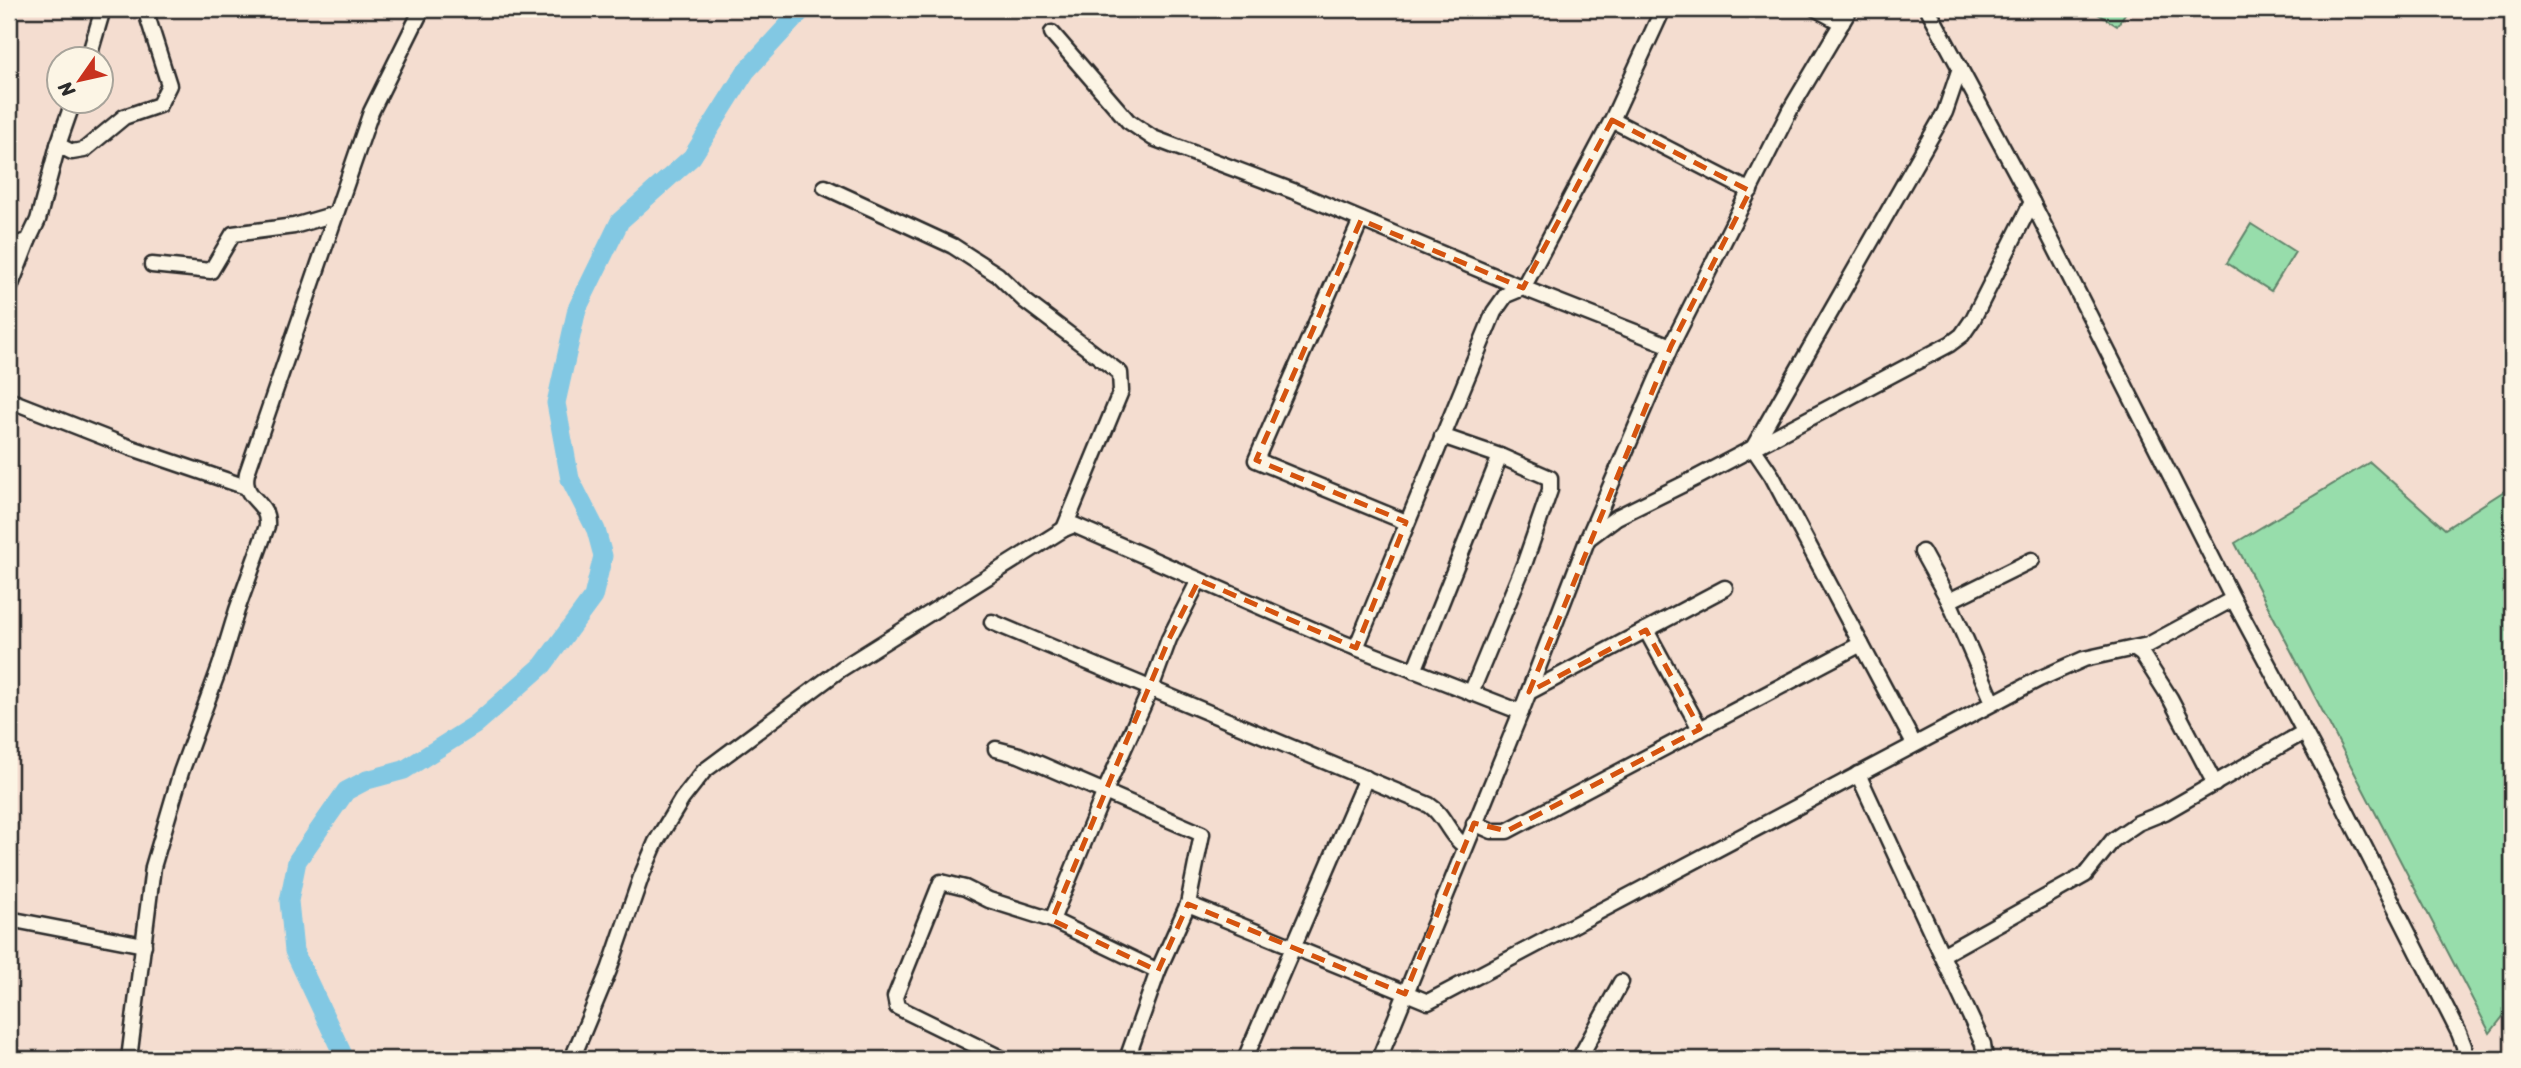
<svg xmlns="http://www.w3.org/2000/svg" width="2521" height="1068" font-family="Sriracha,sans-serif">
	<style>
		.grass { fill: #97ddab; stroke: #61846b; stroke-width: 2 }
		.park { fill: url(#park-tufts); stroke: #61846b; stroke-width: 2 }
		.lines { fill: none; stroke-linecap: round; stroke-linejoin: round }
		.river { stroke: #82c8e3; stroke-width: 19 }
		.minor-casing { stroke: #2b2b2b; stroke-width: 19 }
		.minor { stroke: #fcf5e5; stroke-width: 14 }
		.marked { fill: none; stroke: #d5540f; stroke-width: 5; stroke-dasharray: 14 9; stroke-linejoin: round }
	</style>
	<defs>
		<pattern id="park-tufts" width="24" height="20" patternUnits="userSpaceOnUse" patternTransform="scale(1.75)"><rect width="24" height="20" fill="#97ddab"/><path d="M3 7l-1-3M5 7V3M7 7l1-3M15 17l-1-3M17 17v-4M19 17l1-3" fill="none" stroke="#82be93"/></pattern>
	</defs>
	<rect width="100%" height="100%" fill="#f4ddd0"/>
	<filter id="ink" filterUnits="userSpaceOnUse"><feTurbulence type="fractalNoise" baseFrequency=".0143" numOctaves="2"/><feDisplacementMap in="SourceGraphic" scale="14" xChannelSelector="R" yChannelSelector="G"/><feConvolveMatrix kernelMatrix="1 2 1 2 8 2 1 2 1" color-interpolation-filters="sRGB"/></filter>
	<g filter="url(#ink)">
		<g class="grass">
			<polygon points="2251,224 2295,252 2271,291 2227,263"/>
			<polygon points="2370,462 2445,529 2512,486 2512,1005 2490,1033 2235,543"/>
		</g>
		<polygon class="park" points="2090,9 2128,9 2117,26"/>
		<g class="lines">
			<polyline class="river" points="345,1059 294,951 289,901 297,861 346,791 367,780 404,770 475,725 543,665 593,597 603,556 596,530 570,479 556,403 577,309 620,221 692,157 746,71 803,9"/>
			<g class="minor-casing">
				<g id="minor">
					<polyline points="1816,9 1842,23"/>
					<polyline points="1928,9 2032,202 2233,599 2335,789 2459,1033 2464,1046 2465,1059"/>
					<polyline points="1052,33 1128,121 1153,138 1293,191 1523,288 1671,346"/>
					<polyline points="88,60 103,9"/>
					<polyline points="1612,120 1750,191"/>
					<polyline points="58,145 72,152 84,150 124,117 159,105 169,85 145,9"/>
					<polyline points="825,187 953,246 998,275 1025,301 1120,373 1121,391 1064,529"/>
					<polyline points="1361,220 1256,460 1406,522"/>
					<polyline points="9,243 17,244 28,241 38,220 58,145 73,102"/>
					<polyline points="152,265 211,271 233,234 294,226 335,214"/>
					<polyline points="9,290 28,241"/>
					<polyline points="9,400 129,447 246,487"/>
					<polyline points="1442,436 1500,456 1550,478 1550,490 1525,562 1471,693"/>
					<polyline points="1589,538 1617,517 1696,478 1950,344 1962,335 1973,319 2032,202"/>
					<polyline points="1922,552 1949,601 1993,702"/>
					<polyline points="1949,601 2032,560"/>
					<path d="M992,622l437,183c16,10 19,30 36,41"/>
					<polyline points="1646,630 1700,729"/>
					<polyline points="1356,648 1494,312 1506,295 1523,288 1612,120 1663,9"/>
					<polyline points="2135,649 2142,654 2170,698 2215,784"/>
					<polyline points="1414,671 1500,456"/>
					<polyline points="1529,692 1725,588"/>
					<polyline points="1914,744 1772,476 1753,448 1945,112 1960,68"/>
					<polyline points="996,749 1019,755 1202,834 1188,904 1158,971 1127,1059"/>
					<polyline points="1858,774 1983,1044 1985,1059"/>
					<polyline points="1474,823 1492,831 1507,831 1861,644"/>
					<polyline points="1188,904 1428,1002 2039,679 2084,659 2148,645 2233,599"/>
					<polyline points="9,919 144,945"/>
					<polyline points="1052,920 1105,791 1151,688 1169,639 1199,580"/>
					<polyline points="1942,955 2085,875 2113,840 2138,823 2165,812 2304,732"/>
					<path d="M129,1059l24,-192 28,-95 39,-106 17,-56 30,-84c2,-27 -26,-25 -20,-53l124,-361 51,-103"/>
					<polyline points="572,1059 609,970 641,877 656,842 682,799 704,771 841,669 1064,529 1074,525 1341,642 1521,712"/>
					<polyline points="1003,1059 897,1007 895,997 941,882 965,888 989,900 1052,920 1158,971"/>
					<polyline points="1245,1059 1366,778"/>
					<polyline points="1379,1059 1521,712 1588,538 1671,346 1790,110 1850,9"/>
					<polyline points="1579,1059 1621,982"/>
				</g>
			</g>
			<use href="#minor" class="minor"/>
		</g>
	</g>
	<path class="marked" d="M1612,120l138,71 -79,155 -142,346 117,-62 54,99 -193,102 -33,-8 -69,171 -217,-90 -30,67 -106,-51 117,-281 30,-59 157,68 50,-126 -150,-62 105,-240 162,68z"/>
	<rect width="2521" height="1068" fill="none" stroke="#fcf5e5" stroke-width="35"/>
	<rect x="18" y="18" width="2486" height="1033" fill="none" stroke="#2b2b2b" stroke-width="2.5" filter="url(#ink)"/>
	<g transform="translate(80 80) rotate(236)"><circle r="33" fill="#fcf5e5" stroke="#a8a49b" stroke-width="2"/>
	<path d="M0-5L12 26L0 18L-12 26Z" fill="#c8321e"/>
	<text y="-10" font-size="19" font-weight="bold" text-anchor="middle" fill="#2b2b2b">N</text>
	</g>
</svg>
